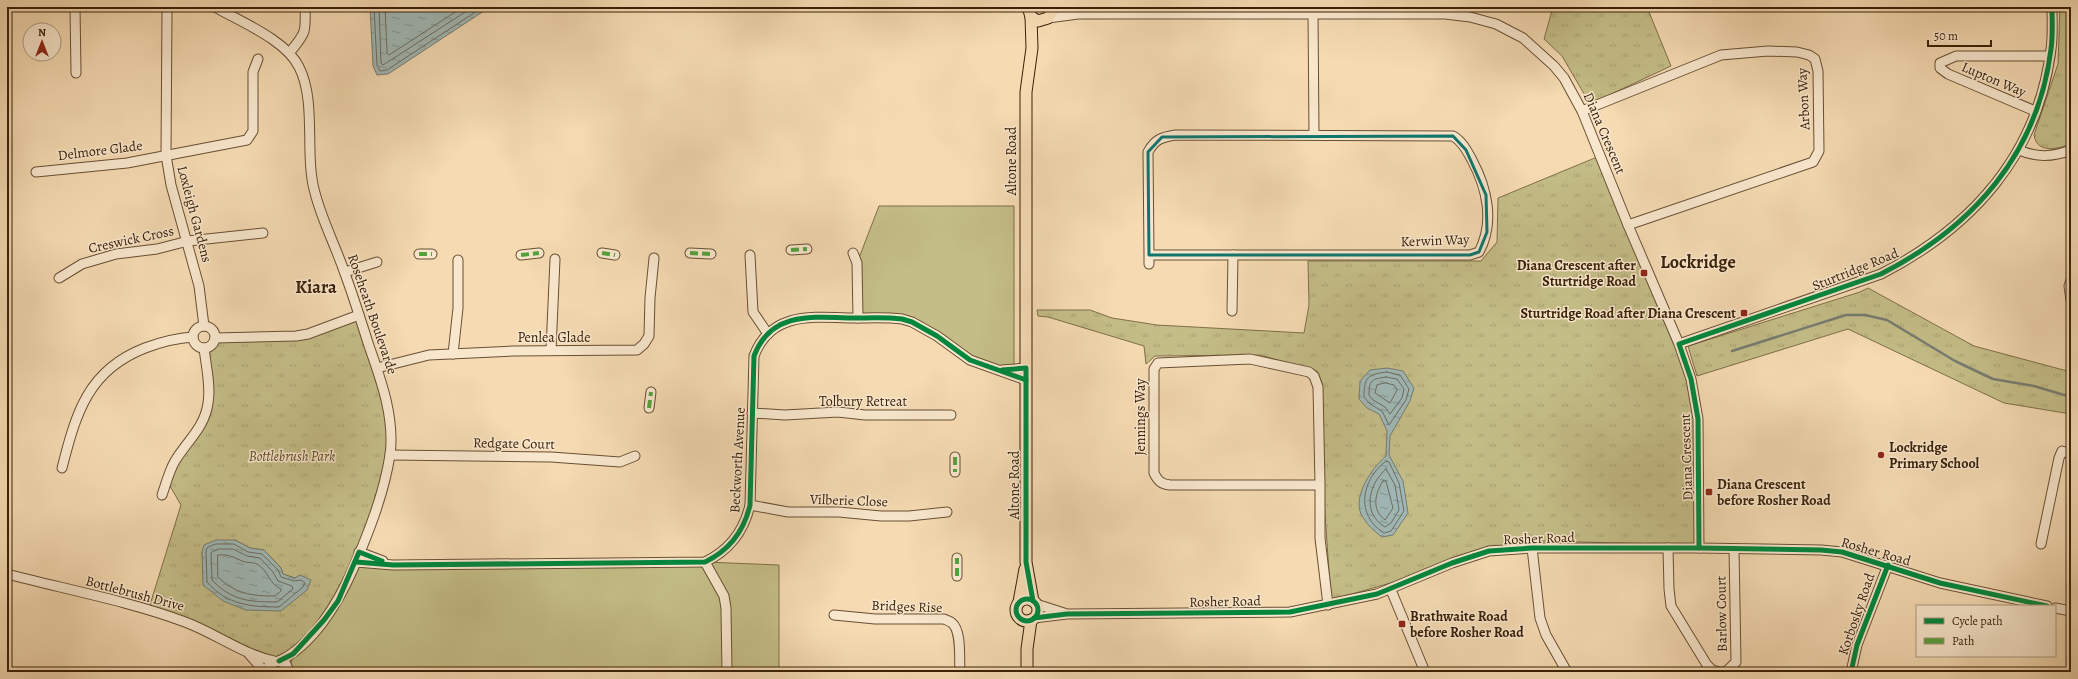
<svg xmlns="http://www.w3.org/2000/svg" width="2078" height="679" font-family="Alegreya,serif">
	<style>
		.green { fill: #c4bd87; stroke: #7f6f48 }
		.park { fill: url(#park-tufts); stroke: #7f6f48; fill-rule: evenodd }
		.water { fill: url(#water-ripples); stroke: #777c71 }
		.lines { fill: none; stroke-linecap: round; stroke-linejoin: round }
		.shore { stroke: #6d6c60; stroke-width: 1 }
		.stream { stroke: #777c71; stroke-width: 2.5 }
		.minor-casing { stroke: #694f33; stroke-width: 11 }
		.major-casing { stroke: #3a2109; stroke-width: 13 }
		.minor { stroke: #f8e7cd; stroke-width: 9 }
		.major { stroke: #f5dab2; stroke-width: 11 }
		.quiet { stroke: #54a23e; stroke-width: 4; stroke-dasharray: 8 4; stroke-linecap: butt }
		.cycleway-casing { stroke: #f8e7cd; stroke-width: 8 }
		.cycleway { stroke: #00873e; stroke-width: 5 }
		.marked { fill: none; stroke: #0f766e; stroke-width: 3; stroke-linejoin: round }
		.poi-dot { fill: #8f2418; stroke: #f8e7cd; stroke-width: 1.5 }
		.labels { text-anchor: middle; stroke-width: 3; stroke-linejoin: round; paint-order: stroke }
		.street-label { font-size: 14px; fill: #3a2109; stroke: #f8e7cd }
		.poi-label { font-size: 14px; font-weight: bold; fill: #3a2109; stroke: #f8e7cd; text-anchor: start }
		.park-label { font-size: 14px; font-style: italic; fill: #5c4828; stroke: #f8e7cd }
		.district-label { font-size: 18px; font-weight: bold; fill: #3a2109; stroke: #f8e7cd }
	</style>
	<defs>
		<pattern id="park-tufts" width="24" height="20" patternUnits="userSpaceOnUse"><rect width="24" height="20" fill="#c4bd87"/><path d="M3 7l-1-3M5 7V3M7 7l1-3M15 17l-1-3M17 17v-4M19 17l1-3" fill="none" stroke="#a9a273"/></pattern>
		<pattern id="water-ripples" width="26" height="14" patternUnits="userSpaceOnUse"><rect width="26" height="14" fill="#a0b8b6"/><path d="M2 4q2-2 4 0t4 0M15 11q2-2 4 0t4 0" fill="none" stroke="#839592"/></pattern>
	</defs>
	<rect width="100%" height="100%" fill="#f5dab2"/>
	<filter id="stains"><feTurbulence type="fractalNoise" baseFrequency=".005" numOctaves="4"/><feColorMatrix values="0 0 0 0 .2 0 0 0 0 .09 0 0 0 0 .02 0 0 0 .5 -.17"/></filter>
	<radialGradient id="worn" r=".72"><stop offset=".6" stop-color="#630" stop-opacity="0"/><stop offset="1" stop-color="#630" stop-opacity=".3"/></radialGradient>
	<g class="green">
		<path d="M879,206h135v162c-40,7 -67,-30 -101,-45 -9,-5 -43,-4 -55,-5l-1,-55z"/>
		<polygon points="356,562 705,562 779,565 779,672 289,672 293,654"/>
	</g>
	<g class="park">
		<polygon points="1553,7 1647,7 1671,66 1590,104 1562,56 1544,39"/>
		<path d="M2060,7h11v137c-14,5 -34,10 -37,-9l24,-71z"/>
		<polygon points="1602,155 1694,391 1700,545 1541,541 1489,547 1394,582 1331,600 1323,485 1322,383 1317,371 1260,355 1155,356 1146,364 1144,346 1048,317 1038,316 1037,310 1090,310 1112,318 1157,325 1304,333 1309,305 1308,261 1481,261 1497,242 1498,198"/>
		<polygon points="1868,288 1974,346 2071,372 2071,414 2004,403 1848,329 1697,376 1688,346 1860,292"/>
		<path d="M359,315l25,75 6,65 -43,128 -54,71 -19,8 -126,-51 33,-106 -14,-24 38,-65 3,-68 6,-6 71,-5zM235,540l15,8 14,2 17,18 2,6 12,4 -92,-14 -1,-12z"/>
	</g>
	<g class="water">
		<polygon points="370,7 490,7 388,74 377,75 373,66"/>
		<path d="M1387,368l16,3 11,17 -4,13 -20,35 -1,19 14,26 5,32 -15,22 -11,2c-8,-6 -16,-13 -21,-23 -8,-19 11,-46 25,-58l1,-25 -8,-17 -12,-6 -8,-9 1,-18 10,-11z"/>
		<polygon points="216,540 235,540 250,548 264,550 281,568 283,574 295,578 300,575 311,580 307,590 281,611 246,610 223,601 203,585 202,552 204,545"/>
	</g>
	<g class="lines">
		<g class="shore">
			<polyline points="374,7 377,65 380,71 387,70 483,7"/>
			<polyline points="379,7 381,63 383,65 473,7"/>
			<polyline points="385,7 387,53 389,55 463,7"/>
			<path d="M1387,372l13,3 9,14 -3,11 -17,25 -7,-14 -12,-7 -6,-7c0,-20 4,-23 23,-25z"/>
			<path d="M1386,377l11,2 7,10 -2,9 -12,16 -5,-7 -12,-7 -4,-5c0,-15 3,-16 17,-18z"/>
			<polygon points="1386,383 1394,385 1397,390 1390,403 1375,393 1377,385"/>
			<path d="M1386,461l3,1 10,21 5,28 -13,20 -7,2c-29,-18 -23,-53 2,-72z"/>
			<path d="M1386,469l9,16 4,25 -8,13 -6,4c-18,-11 -18,-30 -9,-46 3,-4 6,-9 10,-12z"/>
			<path d="M1383,481h3l7,27 -8,12c-14,-11 -10,-26 -2,-39z"/>
			<path d="M216,544h18l14,8 14,2 16,16 3,7 13,4 7,-1 4,3 -2,4 -24,20c-28,0 -52,-2 -72,-25l-1,-30 1,-4z"/>
			<path d="M218,549h15l14,7 13,2 13,14 5,9 14,5 1,3 -16,13c-27,0 -45,-1 -65,-22l-1,-27z"/>
			<path d="M218,555c14,-1 15,3 27,7 4,1 9,0 12,2 11,6 12,20 24,25v2l-6,5c-24,0 -39,-2 -57,-19z"/>
		</g>
		<polyline class="stream" points="1732,351 1846,315 1865,315 1887,320 1955,361 1993,379 2034,386 2071,397"/>
		<g class="minor-casing">
			<g id="minor">
				<polyline points="75,7 76,73"/>
				<path d="M215,7c26,15 71,33 84,60 18,35 5,88 16,126 7,27 20,52 29,78 9,24 17,50 25,75 12,34 26,72 21,109 -6,39 -22,79 -37,114 -15,34 -40,76 -74,92"/>
				<polyline points="1057,7 1075,13"/>
				<polyline points="167,12 166,155 171,185 199,286 204,326"/>
				<polyline points="1313,13 1314,135"/>
				<polyline points="1048,18 1078,14 1445,14 1470,17 1496,24 1523,38 1554,66 1564,78 1582,111 1628,225 1679,344 1691,379 1698,419 1699,548"/>
				<path d="M290,52c16,-19 16,-20 15,-45"/>
				<polyline points="1582,111 1721,55 1768,51 1797,52 1809,55 1815,59 1818,71 1819,151 1813,162 1628,225"/>
				<polyline points="2035,111 1948,74 1940,68 1940,63 1956,56 2050,56"/>
				<path d="M2019,150c18,8 34,7 52,0"/>
				<polyline points="36,172 127,163 247,140 253,131 253,72 258,59"/>
				<polyline points="791,250 807,249"/>
				<polyline points="602,253 615,255"/>
				<polyline points="690,253 711,254"/>
				<polyline points="853,253 857,263 858,318"/>
				<polyline points="419,254 432,254"/>
				<polyline points="521,255 539,253"/>
				<polyline points="750,255 753,312 768,334"/>
				<path d="M1149,255h321l9,-3c16,-30 8,-64 -7,-92 -5,-9 -10,-19 -19,-24l-277,-1c-14,2 -21,4 -28,17l1,103v9"/>
				<polyline points="345,272 377,262"/>
				<polyline points="59,278 82,264 116,254 157,249 188,241 263,233"/>
				<polyline points="2071,280 2069,286 2071,300"/>
				<polyline points="1232,311 1233,255"/>
				<circle cx="204" cy="337" r="11"/>
				<polyline points="215,338 296,336 308,334 359,315"/>
				<path d="M1679,344l202,-70c92,-47 157,-120 170,-225 2,-13 1,-28 1,-42"/>
				<polyline points="551,350 555,259"/>
				<polyline points="453,354 458,308 458,260"/>
				<polyline points="377,368 429,355 513,351 637,350 644,344 649,336 650,298 654,258"/>
				<polyline points="1002,370 1026,368"/>
				<polyline points="649,408 651,392"/>
				<polyline points="752,413 785,415 838,412 865,415 951,415"/>
				<polyline points="390,455 551,457 620,462 635,456"/>
				<polyline points="955,457 955,472"/>
				<path d="M62,468c14,-55 26,-98 83,-120 16,-6 31,-10 48,-11"/>
				<path d="M1320,485l-2,-98 -4,-11 -5,-4 -59,-13 -92,4 -4,6v104c4,8 7,11 16,12h150v53l8,67"/>
				<path d="M162,495c4,-11 7,-24 13,-34 12,-20 30,-34 33,-58 3,-17 -2,-37 -4,-55"/>
				<polyline points="750,505 788,512 839,512 881,516 909,516 947,512"/>
				<polyline points="2041,544 2059,458 2062,451 2071,454"/>
				<polyline points="1532,548 1540,618 1546,635 1567,672"/>
				<polyline points="1668,548 1669,589 1671,606 1707,665 1712,670 1720,672"/>
				<polyline points="359,552 383,561"/>
				<path d="M356,562l37,3 312,-3c25,-12 39,-31 45,-57l4,-149c17,-45 59,-39 99,-38 16,0 33,-1 49,1l10,3 25,14 33,24 56,20"/>
				<polyline points="705,562 724,596 726,608 727,672"/>
				<path d="M7,574c57,15 122,27 178,48 30,11 57,32 89,39"/>
				<polyline points="957,576 957,558"/>
				<polyline points="1391,590 1425,672"/>
				<polyline points="1036,604 1064,613"/>
				<polyline points="2055,608 2071,611"/>
				<path d="M834,615l41,4h69c2,1 6,2 8,4 10,8 7,37 8,49"/>
				<polyline points="1034,618 1067,614 1290,612 1377,594 1452,563 1489,551 1532,548 1699,548 1821,550 1842,552 1940,583 2047,606"/>
				<polyline points="249,654 265,672"/>
				<polyline points="266,672 269,665 278,661 286,664 289,672"/>
				<polyline points="1723,672 1728,670 1736,662 1734,549"/>
				<polyline points="1851,672 1857,645 1888,565"/>
			</g>
		</g>
		<g class="major-casing">
			<g id="major">
				<polyline points="1028,7 1031,17 1038,21 1048,18 1052,12 1052,7"/>
				<polyline points="1031,17 1032,48 1026,92 1026,562 1033,601"/>
				<circle cx="1027" cy="610" r="11"/>
				<polyline points="1019,602 1025,569"/>
				<polyline points="1027,672 1027,649 1031,620"/>
			</g>
		</g>
		<use href="#minor" class="minor"/>
		<use href="#major" class="major"/>
		<g class="quiet">
			<polyline points="791,250 807,249"/>
			<polyline points="602,253 615,255"/>
			<polyline points="690,253 711,254"/>
			<polyline points="419,254 432,254"/>
			<polyline points="521,255 539,253"/>
			<polyline points="649,408 651,392"/>
			<polyline points="955,457 955,472"/>
			<polyline points="957,576 957,558"/>
		</g>
		<g class="cycleway-casing">
			<g id="cycleway">
				<polyline points="1002,370 1026,368 1026,562 1033,601"/>
				<path d="M1699,548l-1,-129 -7,-40 -12,-35 202,-70c92,-47 157,-120 170,-225 2,-13 1,-28 1,-42"/>
				<path d="M356,562l37,3 312,-3c25,-12 39,-31 45,-57l4,-149c17,-45 59,-39 99,-38 16,0 33,-1 49,1l10,3 25,14 33,24 56,20"/>
				<circle cx="1027" cy="610" r="11"/>
				<polyline points="1034,618 1067,614 1290,612 1377,594 1452,563 1489,551 1532,548 1699,548 1821,550 1842,552 1940,583 2047,606"/>
				<polyline points="279,661 293,654 324,620 338,601 359,552 382,561"/>
				<polyline points="1851,672 1857,645 1888,565"/>
			</g>
		</g>
		<use href="#cycleway" class="cycleway"/>
	</g>
	<path class="marked" d="M1453,136l13,14 20,45 1,37 -8,20 -9,3h-321l-1,-103 14,-15z"/>
	<g class="poi-dot">
		<rect x="1640" y="269" width="8" height="8" rx="2"/>
		<rect x="1740" y="309" width="8" height="8" rx="2"/>
		<circle cx="1881" cy="455" r="4"/>
		<rect x="1705" y="488" width="8" height="8" rx="2"/>
		<rect x="1398" y="620" width="8" height="8" rx="2"/>
	</g>
	<g class="labels">
		<g class="street-label">
			<text transform="translate(1994 79) rotate(23)" y="5">Lupton Way</text>
			<text transform="translate(1803 99) rotate(-93)" y="5">Arbon Way</text>
			<text transform="translate(1605 133) rotate(67)" y="5">Diana Crescent</text>
			<text transform="translate(100 150) rotate(-7)" y="5">Delmore Glade</text>
			<text transform="translate(1011 161) rotate(-90)" y="5">Altone Road</text>
			<text transform="translate(195 214) rotate(75)" y="5">Loxleigh Gardens</text>
			<text transform="translate(131 239) rotate(-12)" y="5">Creswick Cross</text>
			<text transform="translate(1435 240) rotate(-2)" y="5">Kerwin Way</text>
			<text transform="translate(1855 269) rotate(-22)" y="5">Sturtridge Road</text>
			<text transform="translate(373 314) rotate(71)" y="5">Roseheath Boulevarde</text>
			<text x="554" y="342">Penlea Glade</text>
			<text x="863" y="406">Tolbury Retreat</text>
			<text transform="translate(1140 417) rotate(-90)" y="5">Jennings Way</text>
			<text transform="translate(514 443) rotate(1)" y="5">Redgate Court</text>
			<text transform="translate(1686 457) rotate(-92)" y="5">Diana Crescent</text>
			<text transform="translate(737 460) rotate(-87)" y="5">Beckworth Avenue</text>
			<text transform="translate(1014 485) rotate(-90)" y="5">Altone Road</text>
			<text transform="translate(849 500) rotate(2)" y="5">Vilberie Close</text>
			<text transform="translate(1539 538) rotate(-2)" y="5">Rosher Road</text>
			<text transform="translate(1876 551) rotate(16)" y="5">Rosher Road</text>
			<text transform="translate(135 593) rotate(15)" y="5">Bottlebrush Drive</text>
			<text transform="translate(1225 601) rotate(-1)" y="5">Rosher Road</text>
			<text transform="translate(907 606) rotate(2)" y="5">Bridges Rise</text>
			<text transform="translate(1721 614) rotate(-91)" y="5">Barlow Court</text>
			<text transform="translate(1856 614) rotate(-71)" y="5">Korbosky Road</text>
		</g>
		<g class="poi-label">
			<text x="1636" y="270" text-anchor="end">Diana Crescent after<tspan x="1636" dy="16">Sturtridge Road</tspan></text>
			<text x="1736" y="318" text-anchor="end">Sturtridge Road after Diana Crescent</text>
			<text x="1889" y="452">Lockridge<tspan x="1889" dy="16">Primary School</tspan></text>
			<text x="1717" y="489">Diana Crescent<tspan x="1717" dy="16">before Rosher Road</tspan></text>
			<text x="1410" y="621">Brathwaite Road<tspan x="1410" dy="16">before Rosher Road</tspan></text>
		</g>
		<g class="park-label">
			<text x="292" y="461">Bottlebrush Park</text>
		</g>
		<g class="district-label">
			<text x="1698" y="268">Lockridge</text>
			<text x="316" y="293">Kiara</text>
		</g>
	</g>
	<rect width="2078" height="679" fill="none" stroke="#f5dab2" stroke-width="24"/>
	<rect x="8" y="8" width="2062" height="663" fill="none" stroke="#3a2109" stroke-width="2"/>
	<rect x="12" y="12" width="2054" height="655" fill="none" stroke="#3a2109"/>
	<rect x="1916" y="605" width="140" height="52" fill="#f8e7cd" stroke="#ac987f"/>
	<rect x="1924" y="618" width="20" height="6" fill="#00873e" stroke="#ac987f"/>
	<text x="1952" y="625" font-size="12" fill="#3a2109">Cycle path</text>
	<rect x="1924" y="638" width="20" height="6" fill="#54a23e" stroke="#ac987f"/>
	<text x="1952" y="645" font-size="12" fill="#3a2109">Path</text>
	<g transform="translate(42 42)"><circle r="19" fill="#f8e7cd" stroke="#ac987f"/>
	<path d="M0-3L7 15L0 10L-7 15Z" fill="#8f2418"/>
	<text y="-6" font-size="11" font-weight="bold" text-anchor="middle" fill="#3a2109">N</text>
	</g>
	<path d="M1928 40v6h63v-6" fill="none" stroke="#3a2109" stroke-width="2"/>
	<text x="1934" y="40" font-size="12" fill="#3a2109" stroke="#f8e7cd" stroke-width="3" paint-order="stroke">50 m</text>
	<rect width="100%" height="100%" filter="url(#stains)"/>
	<rect width="100%" height="100%" fill="url(#worn)"/>
</svg>
